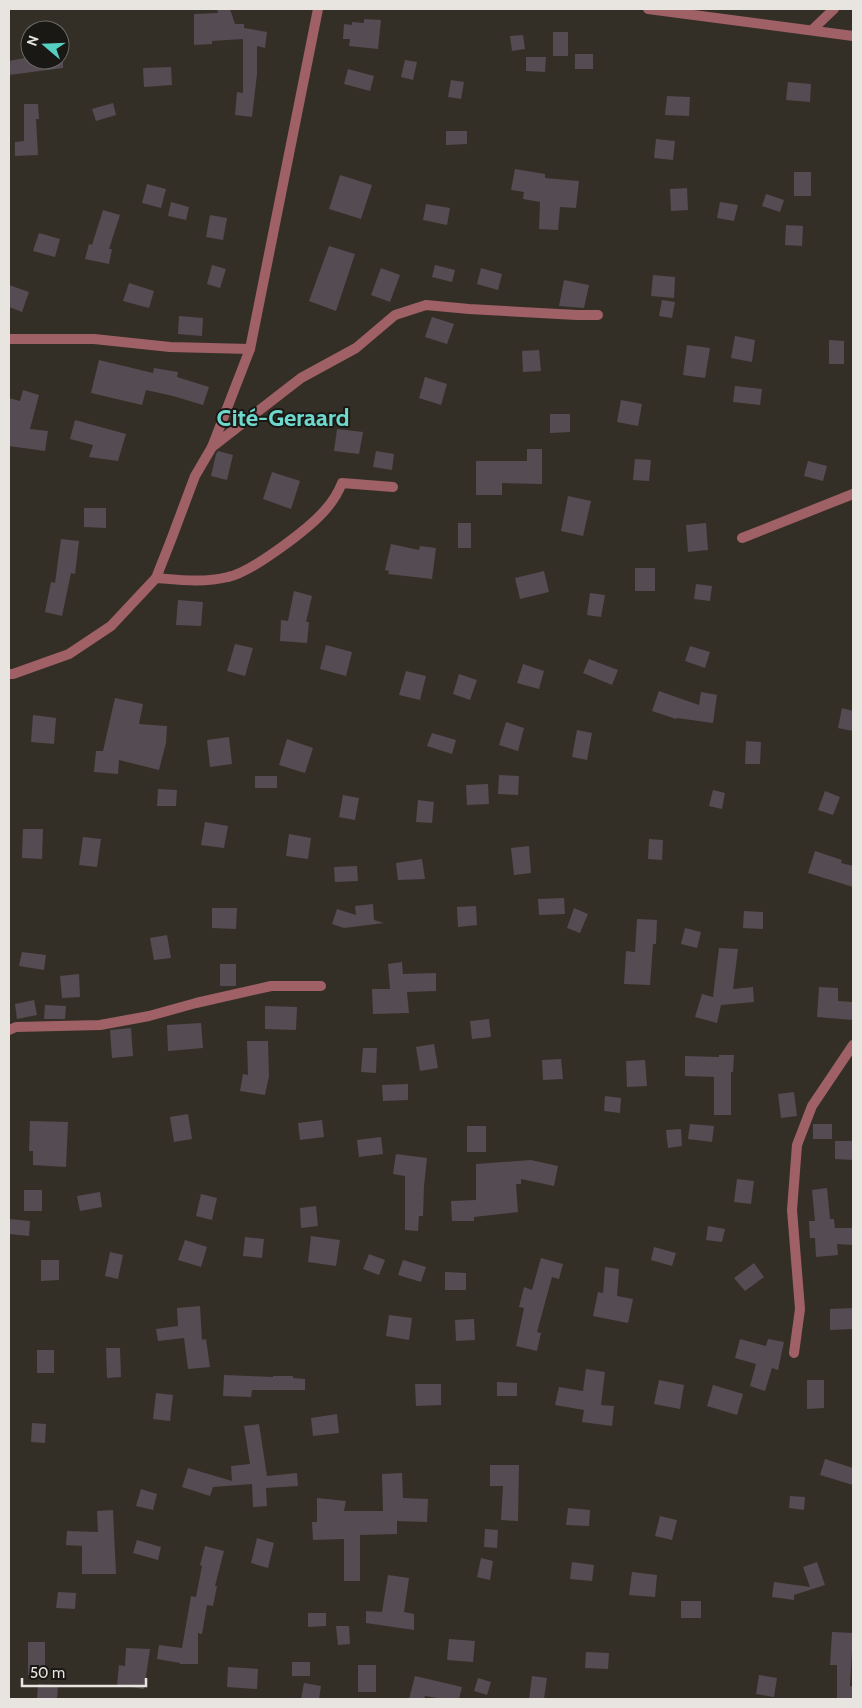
<svg xmlns="http://www.w3.org/2000/svg" width="862" height="1708" font-family="Cabin,sans-serif">
	<style>
		.building { fill: #554b52 }
		.lines { fill: none; stroke-linecap: round; stroke-linejoin: round }
		.street { stroke: #9f6066; stroke-width: 10 }
		.labels { text-anchor: middle; stroke-width: 4; stroke-linejoin: round; paint-order: stroke }
		.district-label { font-size: 24px; font-weight: bold; fill: #6ed8cd; stroke: #1a1814 }
	</style>
	<rect width="100%" height="100%" fill="#342f26"/>
	<g class="building">
		<polygon points="217,9 230,9 235,24 244,24 244,28 267,32 265,48 257,46 257,74 252,117 235,115 237,92 243,93 243,39 212,41 212,44 194,45 194,14 218,13"/>
		<polygon points="364,19 381,20 378,49 349,46 350,39 343,39 344,24 352,25 352,22 364,23"/>
		<rect x="553" y="32" width="15" height="24"/>
		<polygon points="523,35 525,49 512,51 510,36"/>
		<rect x="575" y="54" width="18" height="15"/>
		<polygon points="30,57 30,60 63,60 63,68 9,75 9,61"/>
		<polygon points="526,57 546,57 545,72 526,71"/>
		<polygon points="405,60 417,62 413,80 401,77"/>
		<polygon points="171,67 172,85 144,87 143,68"/>
		<polygon points="348,69 374,76 370,91 344,84"/>
		<polygon points="451,80 464,82 461,99 448,97"/>
		<polygon points="788,82 811,84 810,102 786,100"/>
		<polygon points="667,96 690,97 689,116 665,115"/>
		<polygon points="113,103 116,115 96,121 92,109"/>
		<polygon points="24,104 38,104 39,119 36,119 38,155 15,156 15,142 24,141"/>
		<polygon points="446,131 467,131 467,144 446,145"/>
		<polygon points="656,139 675,141 673,160 654,158"/>
		<polygon points="515,169 545,174 545,178 579,181 576,208 560,207 558,230 539,229 540,202 523,199 524,192 511,190"/>
		<rect x="794" y="172" width="17" height="24"/>
		<polygon points="340,175 372,185 361,219 329,209"/>
		<polygon points="147,184 166,189 161,208 142,203"/>
		<polygon points="687,188 688,210 671,211 670,189"/>
		<polygon points="766,194 784,200 780,212 762,206"/>
		<polygon points="171,202 189,207 186,220 168,216"/>
		<polygon points="720,202 738,205 734,221 717,218"/>
		<polygon points="426,204 450,208 447,225 423,220"/>
		<polygon points="103,210 120,215 109,249 112,249 109,264 85,259 89,244 92,245"/>
		<polygon points="210,215 227,218 223,240 206,237"/>
		<polygon points="786,225 803,226 802,246 785,245"/>
		<polygon points="39,233 60,239 55,257 33,251"/>
		<polygon points="329,246 355,254 336,311 309,301"/>
		<polygon points="212,265 226,269 220,288 207,284"/>
		<polygon points="435,265 455,270 452,282 432,277"/>
		<polygon points="381,268 400,275 390,302 371,295"/>
		<polygon points="481,268 502,274 498,290 477,284"/>
		<polygon points="653,275 675,277 674,298 651,296"/>
		<polygon points="564,280 589,285 584,308 559,306"/>
		<polygon points="129,283 154,291 149,308 123,301"/>
		<polygon points="9,285 29,292 22,312 9,307"/>
		<polygon points="662,300 675,302 672,318 659,316"/>
		<polygon points="179,316 203,318 202,336 178,334"/>
		<polygon points="432,317 454,324 447,344 425,337"/>
		<polygon points="735,336 755,340 752,362 731,358"/>
		<polygon points="829,340 844,341 844,364 829,364"/>
		<polygon points="687,345 710,348 705,378 683,375"/>
		<polygon points="539,350 541,371 523,372 522,351"/>
		<polygon points="99,360 153,373 154,368 178,372 177,377 209,387 203,405 173,396 146,390 142,405 91,393"/>
		<polygon points="425,377 447,384 441,405 419,398"/>
		<polygon points="735,386 762,389 760,405 733,402"/>
		<polygon points="23,390 39,395 30,429 48,431 45,451 9,446 9,398 20,401"/>
		<polygon points="621,400 642,404 638,426 617,422"/>
		<polygon points="550,414 570,414 570,432 550,433"/>
		<polygon points="75,420 126,434 118,461 89,457 93,445 70,439"/>
		<polygon points="337,429 363,432 359,454 334,451"/>
		<polygon points="527,449 542,449 542,484 502,483 502,495 476,495 476,461 527,461"/>
		<polygon points="218,451 233,455 227,480 211,476 216,454"/>
		<polygon points="376,451 394,454 392,470 373,467"/>
		<polygon points="635,459 651,460 649,481 633,480"/>
		<polygon points="808,461 827,466 823,481 804,476"/>
		<polygon points="272,472 300,481 291,509 263,499"/>
		<polygon points="568,496 591,501 583,536 561,531"/>
		<polygon points="84,508 106,508 106,528 84,527"/>
		<rect x="458" y="523" width="13" height="25"/>
		<polygon points="706,523 708,550 688,552 686,525"/>
		<polygon points="61,539 79,541 75,574 71,573 62,616 45,612 51,582 55,583"/>
		<polygon points="391,544 419,550 420,546 436,548 432,579 388,574 389,571 385,570"/>
		<rect x="635" y="568" width="20" height="23"/>
		<polygon points="544,571 549,592 520,599 515,578"/>
		<polygon points="696,584 712,586 710,601 694,599"/>
		<polygon points="294,591 312,596 306,622 309,622 307,643 280,641 281,620 288,621"/>
		<polygon points="590,593 605,595 601,617 587,615"/>
		<polygon points="178,600 203,602 201,626 176,625"/>
		<polygon points="235,644 253,648 245,676 227,671"/>
		<polygon points="326,645 352,652 346,676 320,669"/>
		<polygon points="690,646 710,652 705,668 685,661"/>
		<polygon points="589,659 618,670 612,685 583,673"/>
		<polygon points="523,664 544,671 539,689 517,683"/>
		<polygon points="406,671 426,676 420,700 399,695"/>
		<polygon points="459,674 477,680 470,700 453,694"/>
		<polygon points="659,691 699,705 701,692 717,695 713,723 677,718 676,719 652,711"/>
		<polygon points="115,698 143,704 139,724 167,726 166,743 159,770 119,760 118,774 94,772 96,751 103,751"/>
		<polygon points="842,708 853,711 853,731 838,728"/>
		<polygon points="33,715 56,718 54,744 31,742"/>
		<polygon points="506,722 524,728 518,751 499,745"/>
		<polygon points="577,730 592,733 587,760 572,757"/>
		<polygon points="432,733 456,740 452,754 427,746"/>
		<polygon points="229,737 232,764 210,767 207,740"/>
		<polygon points="287,739 313,748 305,773 279,765"/>
		<polygon points="746,741 761,742 760,764 745,764"/>
		<polygon points="499,775 519,776 518,795 498,794"/>
		<rect x="255" y="776" width="22" height="12"/>
		<polygon points="488,784 489,804 467,805 466,785"/>
		<polygon points="158,789 177,790 176,806 157,806"/>
		<polygon points="713,790 725,793 722,809 709,806"/>
		<polygon points="825,791 840,797 833,815 818,810"/>
		<polygon points="343,795 359,798 355,820 339,817"/>
		<polygon points="418,800 434,802 432,823 416,822"/>
		<polygon points="205,822 228,826 224,848 201,845"/>
		<polygon points="23,829 43,829 42,859 22,858"/>
		<polygon points="289,834 311,838 308,859 286,856"/>
		<polygon points="83,837 101,839 97,867 79,865"/>
		<polygon points="649,839 663,840 662,860 648,859"/>
		<polygon points="529,846 531,873 514,875 511,848"/>
		<polygon points="815,851 842,860 841,863 853,866 853,887 808,873"/>
		<polygon points="422,859 425,879 398,880 396,863"/>
		<polygon points="357,866 358,881 335,882 334,867"/>
		<polygon points="564,898 565,914 539,915 538,899"/>
		<polygon points="373,904 374,920 384,923 344,928 332,924 337,909 356,915 355,906"/>
		<polygon points="476,906 477,925 458,927 457,907"/>
		<polygon points="212,908 237,908 236,929 212,928"/>
		<polygon points="574,908 588,914 580,933 567,928"/>
		<polygon points="744,911 763,912 763,929 743,928"/>
		<polygon points="637,919 657,920 656,944 653,944 650,985 624,984 626,951 635,952"/>
		<polygon points="685,928 701,932 697,948 681,944"/>
		<polygon points="167,935 171,958 154,960 150,938"/>
		<polygon points="719,948 738,949 733,989 753,987 754,1002 721,1005 717,1023 695,1017 702,994 713,997"/>
		<polygon points="22,952 46,955 44,970 19,966"/>
		<polygon points="402,962 403,974 436,973 436,991 407,992 409,1013 373,1014 372,989 390,989 388,964"/>
		<rect x="220" y="964" width="16" height="22"/>
		<polygon points="79,974 80,997 62,998 60,976"/>
		<polygon points="819,987 838,988 838,1001 853,1002 853,1020 817,1017"/>
		<polygon points="34,1000 37,1015 17,1019 15,1004"/>
		<polygon points="45,1005 66,1006 65,1019 44,1019"/>
		<polygon points="265,1006 297,1007 296,1030 265,1029"/>
		<polygon points="489,1019 491,1037 472,1039 470,1021"/>
		<polygon points="201,1023 203,1048 168,1051 167,1025"/>
		<polygon points="131,1028 133,1056 112,1058 110,1030"/>
		<polygon points="247,1041 268,1041 269,1076 265,1095 240,1091 243,1074 248,1075"/>
		<polygon points="434,1044 438,1068 420,1071 416,1047"/>
		<polygon points="363,1048 377,1048 376,1073 361,1072"/>
		<polygon points="719,1055 734,1055 733,1072 731,1072 731,1115 714,1115 714,1077 685,1076 685,1056 719,1057"/>
		<polygon points="561,1059 563,1079 543,1080 542,1060"/>
		<polygon points="645,1060 647,1086 627,1087 626,1061"/>
		<polygon points="408,1084 408,1100 383,1101 382,1085"/>
		<polygon points="794,1092 797,1116 781,1118 778,1094"/>
		<polygon points="605,1096 621,1098 620,1113 604,1111"/>
		<polygon points="188,1114 192,1139 174,1142 170,1117"/>
		<polygon points="322,1120 324,1137 300,1140 298,1123"/>
		<polygon points="30,1121 68,1122 66,1167 33,1165 33,1151 29,1151"/>
		<polygon points="690,1124 714,1126 712,1142 688,1139"/>
		<rect x="813" y="1124" width="19" height="15"/>
		<rect x="467" y="1126" width="19" height="26"/>
		<polygon points="681,1129 682,1146 668,1148 666,1130"/>
		<polygon points="381,1137 383,1154 359,1157 357,1140"/>
		<polygon points="835,1141 853,1141 853,1160 835,1159"/>
		<polygon points="396,1154 427,1158 424,1186 423,1216 419,1216 418,1231 405,1230 405,1176 393,1174"/>
		<polygon points="531,1160 558,1166 554,1186 521,1179 521,1184 516,1184 518,1212 474,1217 474,1221 452,1221 451,1201 476,1200 476,1164"/>
		<polygon points="737,1179 754,1181 751,1204 734,1202"/>
		<polygon points="827,1188 830,1219 834,1219 835,1228 853,1228 853,1245 837,1244 838,1255 816,1257 815,1238 810,1238 809,1221 815,1221 812,1190"/>
		<rect x="24" y="1190" width="18" height="21"/>
		<polygon points="100,1192 102,1207 80,1211 77,1196"/>
		<polygon points="201,1194 217,1198 212,1220 196,1216"/>
		<polygon points="316,1206 318,1226 301,1228 300,1208"/>
		<polygon points="9,1219 30,1221 29,1236 9,1234"/>
		<polygon points="708,1226 725,1229 722,1242 706,1240"/>
		<polygon points="311,1236 340,1240 336,1266 308,1262"/>
		<polygon points="245,1237 264,1239 262,1258 243,1256"/>
		<polygon points="185,1240 207,1247 201,1267 178,1260"/>
		<polygon points="654,1247 676,1253 672,1266 651,1260"/>
		<polygon points="110,1252 123,1255 118,1279 105,1276"/>
		<polygon points="369,1254 385,1260 379,1275 363,1269"/>
		<polygon points="541,1258 563,1264 559,1279 552,1277 537,1332 541,1333 537,1351 516,1346 524,1308 519,1307 524,1287 532,1290"/>
		<polygon points="41,1260 59,1260 59,1280 41,1281"/>
		<polygon points="403,1260 426,1267 421,1282 398,1275"/>
		<polygon points="754,1263 764,1277 745,1291 734,1278"/>
		<polygon points="605,1267 619,1269 617,1296 633,1299 628,1323 593,1316 598,1292 603,1293"/>
		<polygon points="445,1272 466,1273 466,1290 445,1290"/>
		<polygon points="200,1306 202,1340 206,1339 210,1367 188,1369 184,1338 158,1341 156,1329 178,1326 177,1308"/>
		<polygon points="853,1308 853,1329 830,1330 830,1309"/>
		<polygon points="389,1315 412,1318 409,1340 386,1336"/>
		<polygon points="474,1319 475,1340 456,1341 455,1320"/>
		<polygon points="740,1339 766,1346 768,1339 784,1342 778,1370 772,1368 765,1391 750,1386 756,1364 735,1358"/>
		<polygon points="106,1348 120,1348 121,1377 107,1378"/>
		<rect x="37" y="1350" width="17" height="23"/>
		<polygon points="586,1369 605,1372 601,1405 614,1406 612,1426 582,1422 584,1410 555,1405 559,1387 583,1391"/>
		<polygon points="224,1375 273,1377 273,1376 293,1376 293,1378 305,1379 305,1390 252,1390 251,1397 223,1396"/>
		<polygon points="659,1380 684,1385 680,1409 654,1404"/>
		<polygon points="807,1380 824,1380 824,1408 807,1409"/>
		<polygon points="497,1382 517,1383 517,1396 497,1396"/>
		<polygon points="415,1384 441,1384 441,1405 416,1406"/>
		<polygon points="713,1385 743,1394 737,1415 707,1406"/>
		<polygon points="156,1393 173,1395 170,1421 153,1419"/>
		<polygon points="337,1414 339,1433 313,1436 311,1418"/>
		<polygon points="32,1423 46,1424 45,1443 31,1442"/>
		<polygon points="259,1424 267,1476 297,1473 298,1486 266,1488 267,1506 253,1507 252,1484 213,1487 210,1496 182,1487 188,1468 232,1481 231,1466 250,1464 244,1426"/>
		<polygon points="825,1459 853,1468 853,1485 820,1475"/>
		<polygon points="490,1465 519,1465 518,1521 501,1520 503,1486 490,1486"/>
		<polygon points="402,1473 403,1498 428,1499 427,1522 397,1521 397,1534 360,1535 360,1581 344,1581 344,1539 313,1540 312,1522 317,1522 317,1498 346,1501 344,1511 383,1511 382,1474"/>
		<polygon points="141,1489 157,1494 153,1510 136,1506"/>
		<polygon points="790,1496 805,1497 804,1510 789,1508"/>
		<polygon points="568,1508 590,1510 589,1526 566,1525"/>
		<polygon points="113,1510 116,1574 82,1574 82,1546 66,1545 67,1531 98,1532 97,1511"/>
		<polygon points="660,1516 677,1520 672,1540 655,1536"/>
		<polygon points="485,1529 498,1530 497,1548 484,1547"/>
		<polygon points="257,1538 274,1543 268,1568 251,1563"/>
		<polygon points="137,1540 161,1547 158,1560 133,1553"/>
		<polygon points="205,1546 224,1551 215,1586 217,1586 213,1606 207,1605 202,1634 198,1633 198,1664 180,1664 180,1663 157,1659 159,1645 182,1648 191,1596 196,1597 202,1566 200,1565"/>
		<polygon points="481,1558 493,1561 490,1580 477,1577"/>
		<polygon points="572,1562 594,1565 592,1581 570,1579"/>
		<polygon points="817,1562 825,1585 794,1595 794,1600 772,1597 774,1582 810,1587 803,1567"/>
		<polygon points="632,1572 657,1575 655,1597 629,1595"/>
		<polygon points="388,1575 409,1578 404,1612 414,1614 414,1630 366,1623 366,1611 382,1612"/>
		<polygon points="58,1592 76,1593 75,1609 56,1608"/>
		<rect x="681" y="1601" width="20" height="17"/>
		<polygon points="308,1613 326,1613 326,1626 308,1627"/>
		<polygon points="336,1626 349,1626 350,1644 338,1645"/>
		<polygon points="832,1632 853,1633 850,1686 853,1686 853,1699 837,1699 837,1665 830,1665"/>
		<polygon points="449,1639 475,1641 473,1662 447,1660"/>
		<rect x="28" y="1642" width="17" height="33"/>
		<polygon points="126,1648 150,1649 144,1689 117,1685 119,1665 125,1666"/>
		<polygon points="586,1652 609,1653 608,1669 585,1668"/>
		<rect x="292" y="1662" width="18" height="14"/>
		<rect x="358" y="1665" width="18" height="27"/>
		<polygon points="228,1667 258,1669 257,1689 227,1687"/>
		<polygon points="759,1675 777,1678 774,1697 756,1694"/>
		<polygon points="415,1676 462,1687 459,1699 443,1699 425,1696 424,1699 409,1699"/>
		<polygon points="532,1676 547,1678 544,1699 529,1699"/>
		<polygon points="478,1678 491,1682 487,1695 474,1691"/>
		<polygon points="304,1683 321,1686 319,1699 301,1699"/>
		<polygon points="38,1684 58,1685 57,1699 37,1699"/>
	</g>
	<g class="lines">
		<g class="street">
			<polyline points="648,9 853,36"/>
			<polyline points="812,30 834,9"/>
			<polyline points="9,339 94,339 170,347 250,349"/>
			<polyline points="212,447 301,378 356,348 395,315 426,305 469,309 577,315 598,315"/>
			<polyline points="742,538 853,494"/>
			<path d="M156,578c24,2 48,5 72,-1 24,-5 82,-49 98,-68 7,-8 12,-16 16,-26l51,4"/>
			<polyline points="9,674 13,674 69,654 111,626 156,578 171,540 195,476 212,447 250,349 318,9"/>
			<polyline points="9,1030 16,1027 100,1025 149,1016 196,1003 271,986 321,986"/>
			<polyline points="794,1353 800,1309 792,1210 797,1145 812,1106 853,1045"/>
		</g>
	</g>
	<g class="labels">
		<g class="district-label">
			<text x="283" y="426">Cité-Geraard</text>
		</g>
	</g>
	<rect width="862" height="1708" fill="none" stroke="#e8e4df" stroke-width="20"/>
	<g transform="translate(45 45) rotate(289)"><circle r="24" fill="#1a1814" stroke="#6c6a65"/>
	<path d="M0-4L9 19L0 12L-9 19Z" fill="#57cec2"/>
	<text y="-8" font-size="14" font-weight="bold" text-anchor="middle" fill="#e8e4df">N</text>
	</g>
	<path d="M22 1678v8h124v-8" fill="none" stroke="#e8e4df" stroke-width="2.5"/>
	<text x="30" y="1678" font-size="15" fill="#e8e4df" stroke="#1a1814" stroke-width="4" paint-order="stroke">50 m</text>
</svg>
